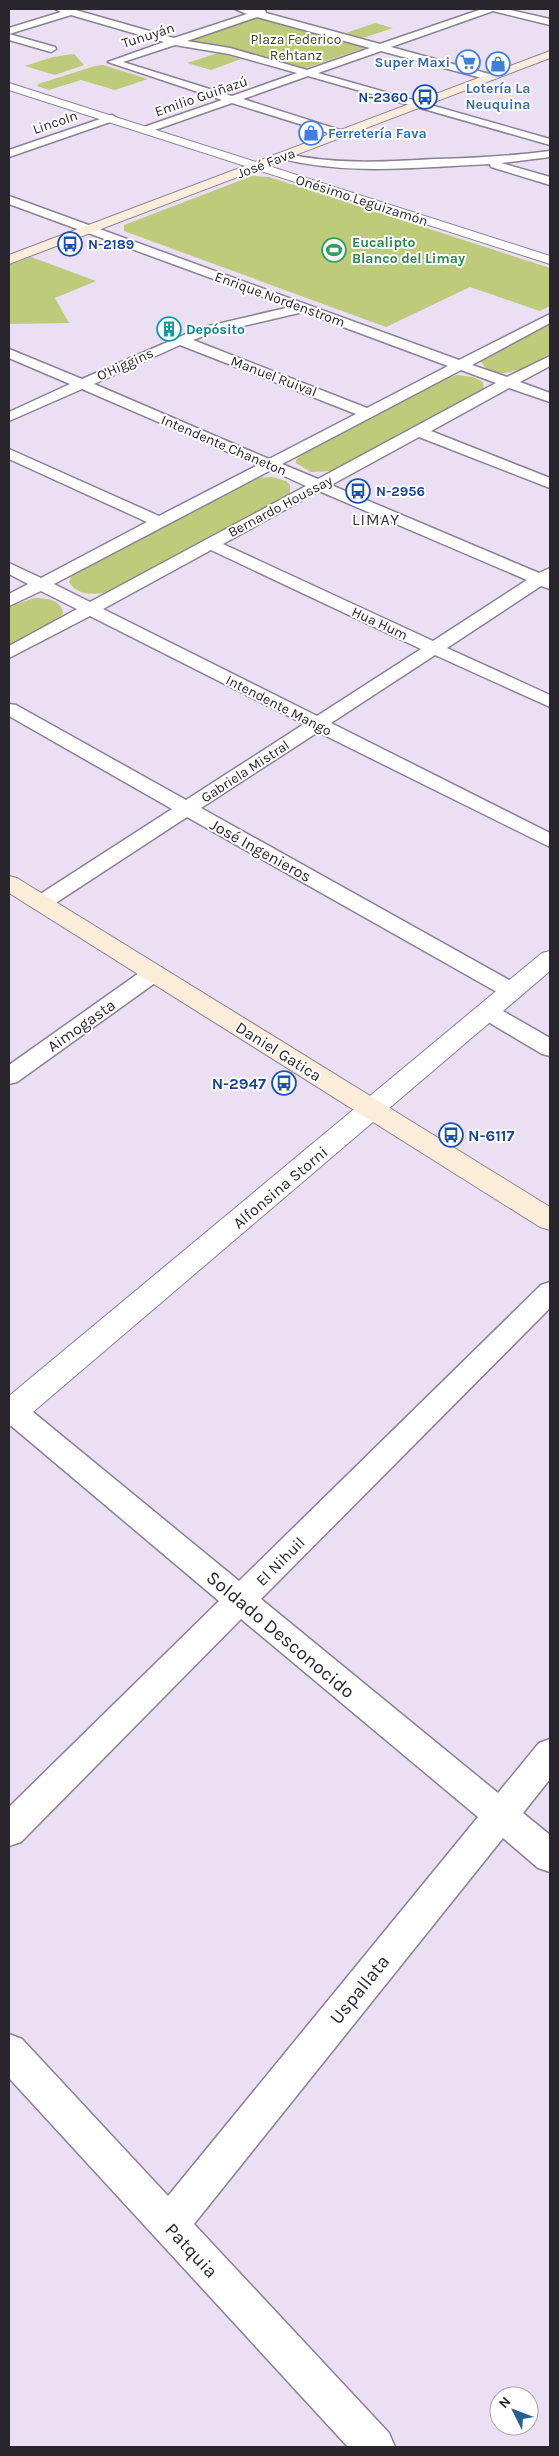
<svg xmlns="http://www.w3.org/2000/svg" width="559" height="2456" font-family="Karla,sans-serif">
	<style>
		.green { fill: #bdcb7a }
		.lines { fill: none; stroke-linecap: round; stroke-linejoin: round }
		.minor-casing { stroke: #8a8193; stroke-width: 3 }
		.tertiary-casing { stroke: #8a8193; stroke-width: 2 }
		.secondary-casing { stroke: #8a8193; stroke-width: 2 }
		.minor { fill: #fff; fill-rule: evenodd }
		.tertiary { fill: #fff; fill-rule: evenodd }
		.secondary { fill: #fbedda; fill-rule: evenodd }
		.labels { text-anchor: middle; stroke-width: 4; stroke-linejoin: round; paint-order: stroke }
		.far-street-label { font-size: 14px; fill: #29252c; stroke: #fff }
		.far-park-label { font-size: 14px; fill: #3e451d; stroke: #fff }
		.far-shop-label { font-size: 14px; font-weight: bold; fill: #366cbe; stroke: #fff; text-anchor: end }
		.far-transit-label { font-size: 14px; font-weight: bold; fill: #164399; stroke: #fff; text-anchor: start }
		.far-leisure-label { font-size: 14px; font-weight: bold; fill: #27864d; stroke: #fff; text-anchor: start }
		.far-culture-label { font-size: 14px; font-weight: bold; fill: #0d838f; stroke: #fff; text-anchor: start }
		.far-quarter-label { font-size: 16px; letter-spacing: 1px; fill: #372f3e; stroke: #fff }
		.street-label { font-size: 16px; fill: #29252c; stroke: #fff }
		.transit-label { font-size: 16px; font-weight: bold; fill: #164399; stroke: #fff; text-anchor: end }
		.near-street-label { font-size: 19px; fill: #29252c; stroke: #fff }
	</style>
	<rect width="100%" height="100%" fill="#eadff3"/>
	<g class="green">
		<polygon points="257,17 263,18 367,47 303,69 182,40"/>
		<polygon points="375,23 393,28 363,38 346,33"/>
		<polygon points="218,53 241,59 211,70 187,63"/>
		<polygon points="74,54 84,65 55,75 25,66 53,57"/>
		<polygon points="103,65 148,79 115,90 81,80 49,90 37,86 38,84 95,66"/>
		<polygon points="252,176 269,177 550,268 550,306 540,311 470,287 386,327 124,231 124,225"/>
		<polygon points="31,257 96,281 55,298 69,323 9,324 9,265"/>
		<path d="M550,322v32c-15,9 -57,34 -69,7l5,-5z"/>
		<polygon points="457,375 473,377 483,382 484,389 333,471 311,472 296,463 296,460 302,453 444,379"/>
		<path d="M272,477l14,4 4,4v8l-174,96c-14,6 -38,9 -47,-7l3,-8 183,-96z"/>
		<path d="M34,598c11,0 27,1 29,15l-9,10 -45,24v-40z"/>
	</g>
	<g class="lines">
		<g class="minor-casing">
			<g id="minor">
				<path d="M55,9h17l102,29 73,-24 -12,-5h27l3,1 1,3 114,31 102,-35h24l44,10v6l-57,-14 -102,36 102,28v4l-4,1 -108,-29 -63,22 232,66v6l-242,-69 -65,23 103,33v4h-8l-106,-33 -80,28h-8v-4l78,-27 -114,-38 56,-20 -93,-27 -62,19v-6l52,-16zM257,17l113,31 -63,22 -77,-22 -43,-7zM175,45l54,9 68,19 -65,23 -109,-34z"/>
				<polygon points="9,34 55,47 56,49 51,52 9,40"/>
				<polygon points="112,115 117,118 116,120 9,157 9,150"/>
				<path d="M550,151v6l-49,6 49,14v8l-59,-18 -1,-3c-70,3 -142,12 -211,-6l-2,-2 6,-3c51,12 101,9 152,6 39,-1 77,-3 115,-8z"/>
				<path d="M9,196l450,164 91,-46v9l-78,42 35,12 43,-21v10l-30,16 30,11v9l-41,-14 -78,43 119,47v10l-131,-51 -88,48 208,88 11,-5v21l-9,-3 -94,62 103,47v12l-115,-52 -104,68 219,110v14l-232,-115 -117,76 319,178 3,5 -3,5 -8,2 -8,-2 -317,-179 -139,91 -7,2 -7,-2 -3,-5 3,-5 138,-89 -163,-93v-12l7,1 170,95 118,-76 -214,-108 -81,42v-12l68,-37 -36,-18 -32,15v-12l19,-10 -19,-10v-11l32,15 106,-56 -138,-63v-10l150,67 99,-51 -176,-76 -73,32v-9l61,-28 -61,-26v-9l73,30 118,-51 90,-21 -281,-103zM303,312l145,54 -81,42 -174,-68 16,-6zM180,345l176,69 -87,45 -175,-75zM461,370l35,13 -178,96 -36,-15zM271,470l35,16 -216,116 -36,-18zM319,491l208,89 -94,61 -210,-97zM211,550l210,99 -104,67 -214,-107z"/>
				<polygon points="154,966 162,968 165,973 162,978 17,1082 9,1084 9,1065 146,968"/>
				<polygon points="488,1004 496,1007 550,1038 550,1056 542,1054 480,1017 477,1012 480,1007"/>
				<polygon points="550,1282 550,1308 261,1599 498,1793 539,1743 550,1739 550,1779 523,1813 550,1835 550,1872 538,1868 503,1838 194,2224 389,2433 395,2447 348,2447 9,2078 9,2034 22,2039 168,2196 478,1817 241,1619 21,1842 9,1846 9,1807 219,1601 9,1424 9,1401 22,1403 239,1581 541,1285"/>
			</g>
		</g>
		<g class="tertiary-casing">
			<g id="tertiary">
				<polygon points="9,83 550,256 550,264 9,90"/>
				<polygon points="550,951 550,971 20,1423 9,1427 9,1396 542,953"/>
			</g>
		</g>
		<g class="secondary-casing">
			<g id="secondary">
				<polygon points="550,51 550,58 9,264 9,255"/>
				<polygon points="9,876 17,878 550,1207 550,1230 540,1227 9,893"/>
			</g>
		</g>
		<use href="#minor" class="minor"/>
		<use href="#tertiary" class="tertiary"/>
		<use href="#secondary" class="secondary"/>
	</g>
	<defs>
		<g id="supermarket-ring" transform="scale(1.25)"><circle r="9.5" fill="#fff" stroke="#3f7fe0" stroke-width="1.5"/><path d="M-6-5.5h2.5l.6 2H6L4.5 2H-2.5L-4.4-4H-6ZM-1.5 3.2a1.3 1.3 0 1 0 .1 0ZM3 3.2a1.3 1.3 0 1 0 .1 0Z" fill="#3f7fe0"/></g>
		<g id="shop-ring" transform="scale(1.25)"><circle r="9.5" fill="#fff" stroke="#3f7fe0" stroke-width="1.5"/><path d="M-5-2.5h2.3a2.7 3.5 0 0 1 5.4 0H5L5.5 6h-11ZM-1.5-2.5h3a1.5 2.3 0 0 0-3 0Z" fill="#3f7fe0"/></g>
		<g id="bus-ring" transform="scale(1.25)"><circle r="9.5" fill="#fff" stroke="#1a4fb4" stroke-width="1.5"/><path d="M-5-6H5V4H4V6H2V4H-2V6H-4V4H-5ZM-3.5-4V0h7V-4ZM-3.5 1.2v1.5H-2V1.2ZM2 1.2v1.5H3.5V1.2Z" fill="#1a4fb4"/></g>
		<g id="stadium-ring" transform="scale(1.25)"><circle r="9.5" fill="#fff" stroke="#2e9e5b" stroke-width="1.5"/><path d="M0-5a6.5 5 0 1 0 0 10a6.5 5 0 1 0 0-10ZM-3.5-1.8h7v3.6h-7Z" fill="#2e9e5b"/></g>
		<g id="building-ring" transform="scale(1.25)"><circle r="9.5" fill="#fff" stroke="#0f9aa8" stroke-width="1.5"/><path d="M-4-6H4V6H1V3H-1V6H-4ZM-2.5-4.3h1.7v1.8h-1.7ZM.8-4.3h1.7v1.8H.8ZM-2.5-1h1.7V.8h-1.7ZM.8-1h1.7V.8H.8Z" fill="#0f9aa8"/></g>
	</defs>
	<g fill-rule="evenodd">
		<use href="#supermarket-ring" x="468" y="62"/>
		<use href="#shop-ring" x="498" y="64"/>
		<use href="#bus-ring" x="425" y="97"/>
		<use href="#shop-ring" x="311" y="133"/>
		<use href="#bus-ring" x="70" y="244"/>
		<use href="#stadium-ring" x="334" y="250"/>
		<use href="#building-ring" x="169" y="329"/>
		<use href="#bus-ring" x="358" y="491"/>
		<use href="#bus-ring" x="284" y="1083"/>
		<use href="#bus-ring" x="451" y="1135"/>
	</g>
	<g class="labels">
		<g class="far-street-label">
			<text transform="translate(148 35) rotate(-18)" y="5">Tunuyán</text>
			<text transform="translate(201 96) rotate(-19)" y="5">Emilio Guiñazú</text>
			<text transform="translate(55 122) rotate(-19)" y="5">Lincoln</text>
			<text transform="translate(266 163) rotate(-21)" y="5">José Fava</text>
			<text transform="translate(362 200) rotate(18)" y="5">Onésimo Leguizamón</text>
			<text transform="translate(280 299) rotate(20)" y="5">Enrique Nordenstrom</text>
			<text transform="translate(125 364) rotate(-24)" y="5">O'Higgins</text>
			<text transform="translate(274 376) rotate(21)" y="5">Manuel Ruival</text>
			<text transform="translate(224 445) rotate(23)" y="5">Intendente Chaneton</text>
			<text transform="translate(280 506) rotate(-28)" y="5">Bernardo Houssay</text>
			<text transform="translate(380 623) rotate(25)" y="5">Hua Hum</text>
			<text transform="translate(279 705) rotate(27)" y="5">Intendente Mango</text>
			<text transform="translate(245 771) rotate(-33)" y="5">Gabriela Mistral</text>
		</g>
		<g class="far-park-label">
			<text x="296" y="44">Plaza Federico<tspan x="296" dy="16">Rehtanz</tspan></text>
		</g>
		<g class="far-shop-label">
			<text x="450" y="67">Super Maxi</text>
			<text x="498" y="93" text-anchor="middle">Lotería La<tspan x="498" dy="16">Neuquina</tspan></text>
			<text x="328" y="138" text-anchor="start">Ferretería Fava</text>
		</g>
		<g class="far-transit-label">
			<text x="408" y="102" text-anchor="end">N-2360</text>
			<text x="88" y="249">N-2189</text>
			<text x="376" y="496">N-2956</text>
		</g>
		<g class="far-leisure-label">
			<text x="352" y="247">Eucalipto<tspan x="352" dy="16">Blanco del Limay</tspan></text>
		</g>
		<g class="far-culture-label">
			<text x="186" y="334">Depósito</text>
		</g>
		<g class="far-quarter-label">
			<text x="376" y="525">LIMAY</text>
		</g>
		<g class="street-label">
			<text transform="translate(261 850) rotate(29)" y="6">José Ingenieros</text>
			<text transform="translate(81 1025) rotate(-35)" y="6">Aimogasta</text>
			<text transform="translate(279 1051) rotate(32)" y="6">Daniel Gatica</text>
			<text transform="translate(280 1187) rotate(-40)" y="6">Alfonsina Storni</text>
			<text transform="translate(280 1561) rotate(-45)" y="6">El Nihuil</text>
		</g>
		<g class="transit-label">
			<text x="266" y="1089">N-2947</text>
			<text x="468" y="1141" text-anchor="start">N-6117</text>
		</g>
		<g class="near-street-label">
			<text transform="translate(281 1634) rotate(40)" y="7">Soldado Desconocido</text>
			<text transform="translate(359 1989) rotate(-51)" y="7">Uspallata</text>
			<text transform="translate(192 2250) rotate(47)" y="7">Patquia</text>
		</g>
	</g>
	<rect width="559" height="2456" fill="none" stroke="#29252c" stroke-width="20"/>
	<g transform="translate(514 2411) rotate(312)"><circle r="24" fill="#ffffff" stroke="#a9a8ab"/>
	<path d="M0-4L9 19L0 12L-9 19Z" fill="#285e97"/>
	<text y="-8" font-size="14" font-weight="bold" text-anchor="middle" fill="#29252c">N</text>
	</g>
</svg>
